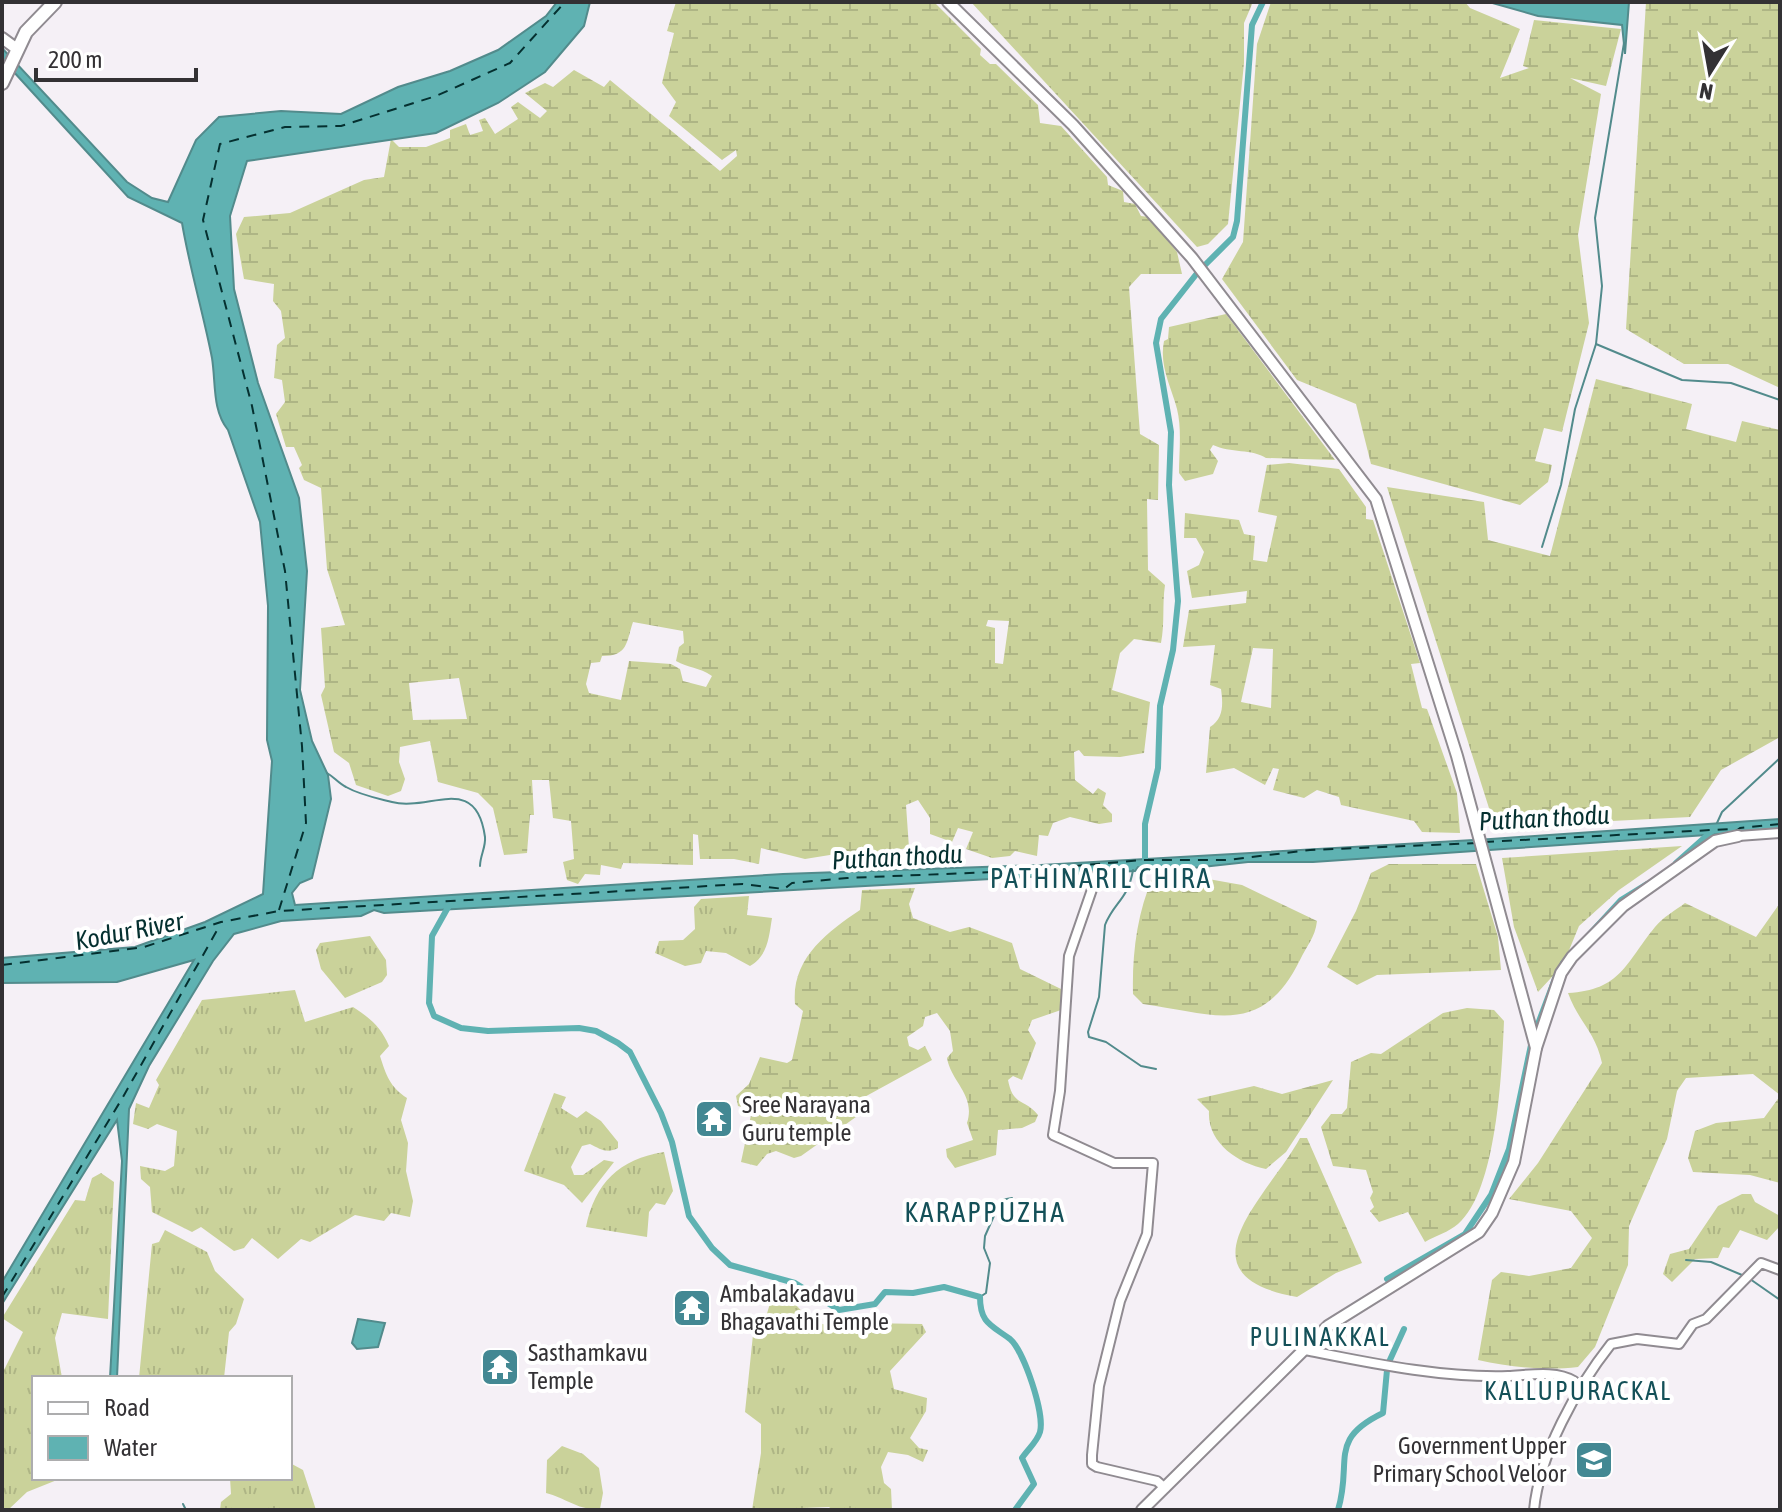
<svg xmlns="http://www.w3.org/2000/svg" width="1782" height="1512" font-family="'Asap Condensed',sans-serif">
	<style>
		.grass { fill: url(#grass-tufts) }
		.wetland { fill: url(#wetland-marsh); fill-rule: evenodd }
		.water { fill: #5fb2b2; stroke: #528b8c; stroke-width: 2 }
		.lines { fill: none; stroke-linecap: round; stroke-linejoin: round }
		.stream { stroke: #528b8c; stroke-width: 2 }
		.canal { stroke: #5fb2b2; stroke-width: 6 }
		.ferry { stroke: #053030; stroke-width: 2; stroke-dasharray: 10 8; stroke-linecap: butt }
		.minor-casing { stroke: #908b91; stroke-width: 12 }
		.major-casing { stroke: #908b91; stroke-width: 14 }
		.highway-casing { stroke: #908b91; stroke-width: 16 }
		.minor { stroke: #fff; stroke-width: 8 }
		.major { stroke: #fff; stroke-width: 10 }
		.highway { stroke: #fff; stroke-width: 12 }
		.labels { text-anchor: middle; stroke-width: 8; stroke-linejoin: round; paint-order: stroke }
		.poi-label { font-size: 24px; fill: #333134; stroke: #fff; text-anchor: start }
		.water-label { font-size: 26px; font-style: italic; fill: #053030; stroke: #fff }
		.neighbourhood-label { font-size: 26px; letter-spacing: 2px; fill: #145058; stroke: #fff }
		.quarter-label { font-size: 28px; letter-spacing: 2px; fill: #145058; stroke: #fff }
	</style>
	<defs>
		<pattern id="grass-tufts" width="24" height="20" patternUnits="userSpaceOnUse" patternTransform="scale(2)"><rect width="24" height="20" fill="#cad29a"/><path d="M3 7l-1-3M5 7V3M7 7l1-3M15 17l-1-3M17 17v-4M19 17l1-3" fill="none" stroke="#aeb585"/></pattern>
		<pattern id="wetland-marsh" width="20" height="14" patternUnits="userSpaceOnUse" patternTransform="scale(2)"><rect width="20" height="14" fill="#cad29a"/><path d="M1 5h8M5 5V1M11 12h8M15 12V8" fill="none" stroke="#aeb585"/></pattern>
	</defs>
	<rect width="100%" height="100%" fill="#f5f0f6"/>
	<g class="grass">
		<path d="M749,896l-2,19 25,3c-3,18 -4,38 -22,48l-24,-13 -20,-2 -5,12 -16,3 -30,-13 4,-12 24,-1 12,-11 -1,-22 7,-8z"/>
		<polygon points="370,936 386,960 387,975 382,982 345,998 321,969 316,950 320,943"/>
		<path d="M295,990l10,32 48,-15c17,11 28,20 36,39l-9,10c6,19 10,31 27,42l-6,22 7,23 -2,28 7,30 -3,16 -19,-4 -7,8 -29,-6 -45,27 -9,-3 -23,20 -26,-21 -8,10 -10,3 -33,-24 -9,5 -40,-20 -2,-25 -9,-8 -1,-13 25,5 9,-5 3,-35 -20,-7 -9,5 -15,-5 3,-21 13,5 10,-23 -3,-5 46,-80z"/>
		<path d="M554,1093l12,4 -5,11 16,10 9,-7 15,10 17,21v6c-11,6 -18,1 -28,-4l-8,2 -11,21 3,8h9l21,-15 10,2 -32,41 -18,-18 -40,-14z"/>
		<path d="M664,1152l9,39 -8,14 -9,-2 -7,9 -2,25 -61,-10c9,-44 33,-68 78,-75z"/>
		<polygon points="101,1173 114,1182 108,1319 62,1313 55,1338 62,1378 34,1378 34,1478 62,1478 27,1492 8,1510 2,1510 2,1374 23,1332 2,1318 75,1200 85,1201 92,1178"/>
		<polygon points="1742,1194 1751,1194 1755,1202 1780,1216 1780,1226 1767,1240 1740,1230 1729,1248 1723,1247 1718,1258 1695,1259 1672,1282 1663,1274 1670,1254 1689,1249 1718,1206"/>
		<polygon points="165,1230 207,1252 215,1271 244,1299 236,1324 229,1332 224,1378 139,1378 152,1244 159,1242"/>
		<polygon points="771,1300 795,1304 812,1322 843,1328 866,1323 922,1324 926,1332 890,1371 894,1389 927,1398 926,1411 910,1438 919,1448 928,1450 923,1462 908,1455 888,1452 881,1467 884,1483 891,1489 892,1510 833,1510 829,1507 752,1510 761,1453 761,1424 745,1412 754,1325 763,1327"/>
		<path d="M562,1446l21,8 16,14 4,25 -3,16c-21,2 -34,-11 -54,-16l1,-33z"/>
		<polygon points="290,1463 303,1470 316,1510 220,1510 221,1502 231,1494 230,1478 290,1478"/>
	</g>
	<g class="wetland">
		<path d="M676,2h258l47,47 -1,6 10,9h6l42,41 2,18 21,3 46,51 1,8 15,6 1,11 11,2 6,12 8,1 28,35 5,22h-41l-12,13 11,147 19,11 -1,55 -11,-1 1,71 17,15c-3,20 0,38 -4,58l-27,-4 -14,14 -8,37 38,12 -6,51 -24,4 -36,-1 -5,-6 -5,2 1,28 18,14 5,-6 8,5 -3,12 9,9v8l-13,2 -29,-7 -17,6 -5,13 -9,-1 -2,21 -22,-5 -5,5 -18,2 -26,-9 7,-17 -15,-4 -6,14 -22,-8v-16l-12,-18 -12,5 3,43 -15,2 -4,12 -47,-1 -7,-7 -31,5 -44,-11 -2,16 -25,-5h-34l-2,-24 -5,-1v31l-70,-2 -2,6 -20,-4 -1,10 -15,-1 -7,10 -11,-4 -4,-18 11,-3 -3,-38 -18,-3 -4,-38h-17l2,35h-4l-3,38 -23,2 -11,-47 -15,-15 -40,-11 -8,-41 -30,6 -1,15 6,17 -4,12 -13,5 -32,-11 -7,-22 -15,-11 -13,-57 4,-8 -4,-59 24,-3 -18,-56 -6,-81 -17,-8 -5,-12 3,-3 -8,-18h-8l-10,-33 9,-12 -3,-22 -8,-2 3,-33 8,-7 -4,-27 -8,-10 1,-17 -30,-5 -8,-45 8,-17 46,-4 74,-33 20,-3 7,-38 8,8h27l24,-9v-8l16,-6 4,11 13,-4 -4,-11 6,-2 10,16 23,-15 -7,-12 7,-5 22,16 7,-7 -22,-18 20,-10 8,4 21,-17 30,17 6,-7 110,91 17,-15 -1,-6 -14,10 -53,-44 7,-14 -14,-19 12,-50 -7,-2zM988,620l21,1 -6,43 -8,-1v-35l-9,-2zM633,622l50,9 1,12 -5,4 -3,14c12,7 23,6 36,15l-6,11 -23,-6 -3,-12 -9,-5 -42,-3 -8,39 -32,-7 -3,-9 5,-21 9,-1 2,-6c26,0 24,-13 31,-34zM459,678l8,41 -54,1 -4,-37z"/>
		<polygon points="971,2 1253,2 1244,23 1244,63 1228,224 1208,244 1197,247"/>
		<polygon points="1271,2 1465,2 1470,8 1520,29 1500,78 1529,68 1523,66 1534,20 1621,29 1606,86 1570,78 1601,94 1578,235 1589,323 1562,432 1544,428 1535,461 1552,465 1548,482 1520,505 1371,464 1356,404 1297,380 1222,279 1243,242 1257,44"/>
		<polygon points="1646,2 1780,2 1780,388 1728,364 1684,364 1626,329"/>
		<path d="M1226,314l109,146 -69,-2c-13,-9 -36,-5 -53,-13l-3,5 8,11 -5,13 -28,7 -6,-8c0,-21 3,-44 -2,-64 -6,-23 -18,-43 -13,-68l4,-2 1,-12z"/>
		<polygon points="1596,379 1692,404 1686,429 1736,442 1742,421 1780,430 1780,737 1721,770 1690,817 1495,827 1387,487 1484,502 1488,540 1550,556"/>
		<path d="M1289,463l50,6 27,38v12l7,1 47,143 -9,1 11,44 5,1 30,84 3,40 -38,-1 -8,-11 -73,-16 -2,-8 -22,-7 -13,8 -31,-8 6,-21 -6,-1 -8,17 -31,-17 -28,5 4,-46c14,-9 13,-23 11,-38l-11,-4 5,-40 -32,2 6,-37 57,-7 1,-12 -55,7 -5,-27 12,-6 5,-13 -8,-14h-12l1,-25 54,7 5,14 11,2 -2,24 14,2 10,-46 -19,-4 9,-47zM1253,648l20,1 -2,59 -30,-6z"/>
		<polygon points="1682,846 1619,890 1579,926 1563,965 1538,992 1514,927 1502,858"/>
		<polygon points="1389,864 1476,864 1498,937 1501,970 1377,975 1357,985 1327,967 1356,911 1371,873"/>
		<path d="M1153,877h44l45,8 75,36c-2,17 -10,24 -17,39 -39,78 -85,54 -157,44l-10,-10c-1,-40 4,-81 20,-117z"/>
		<path d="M915,888l-6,16 4,14 37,14 19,-5 43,16 8,26 41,20v21l-29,10 -4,10 8,13 -14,37 -9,-4 -5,4c5,27 17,18 30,35l-3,7 -13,6 -24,2 -2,25 -41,13 -8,-11 -1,-8 27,-9 -6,-17c9,-28 -16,-41 -20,-65l6,-7 -3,-20 -13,-18 -12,4 -2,9 -16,11 2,9 9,4 7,-4 7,14 -73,40 4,12 -62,44 -7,2 -18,-7 -9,3 -10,12 -16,-4 10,-47 -2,-6 -11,-3 -2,-10 13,-12 11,-27 27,6 5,-3 11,-49 -8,-7c-4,-45 32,-72 65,-94l2,-20z"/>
		<path d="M1685,903l71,34 24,-34v192l-27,-21 -67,4 -9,13 -10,48 -38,87 -1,39 -33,82 -17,20c-33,4 -68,0 -100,-7l14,-80 9,-8 28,4 42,-8 21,-30 -21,-27 -62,-12 29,-36 64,-100c-7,-32 -23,-40 -34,-70 53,-3 57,-29 87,-66 8,-10 21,-17 30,-24z"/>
		<path d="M1467,1008l27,2 10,11c-2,49 -7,170 -46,203 -9,8 -23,12 -33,18l-17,-30 -29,10 -9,-11 4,-4 -4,-9 3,-6 -7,-22 -33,-4 -12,-39 10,-13h11l5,-6 4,-46 20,-9 10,1 62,-41z"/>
		<path d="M1333,1080l-47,72 -20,17c-29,-6 -59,-27 -57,-58l-12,-12 57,-13 28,8z"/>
		<polygon points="1780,1096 1780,1183 1750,1175 1693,1172 1688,1158 1695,1131 1716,1123 1764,1118"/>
		<path d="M1300,1138h7l55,125 -26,10 -39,24c-123,-22 -29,-100 3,-159z"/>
	</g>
	<g class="water">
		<path d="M557,2h33l-6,24 -39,46 -47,31 -62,30 -189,28 -17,55 4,73 24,94 41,115 8,73 -7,119 12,51 16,34 3,24 -19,79 -12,5 -8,10 3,12 488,-31 258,-9 450,-26 289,-20v11l-467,32h-65l-83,9 -27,-4 -3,4 -751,42 -10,-3 -13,6 -80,5 -47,13 -21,27 -64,105 -20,43 -12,269h-7l12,-217 -5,-41 -115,184v-22l192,-322 -77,22 -115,1v-25l133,-11 70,-25 58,-28 9,-133 -5,-21 1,-134 -8,-84 -32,-92c-16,-20 -12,-47 -16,-72 -9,-46 -22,-88 -30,-135l-54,-26 -126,-138v-11l125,134 25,16 16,4 28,-62 23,-23 62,-6 60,3 57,-27 52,-16 48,-21 48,-34z"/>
		<polygon points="1489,2 1629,2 1625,54 1622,25 1538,16"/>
		<polygon points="358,1319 385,1323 378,1347 357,1349 352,1343"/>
	</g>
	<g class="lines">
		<g class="stream">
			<polyline points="1596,344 1682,380 1731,383 1780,400"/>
			<polyline points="1542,547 1561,485 1575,409 1596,344 1602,286 1595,218 1624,43"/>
			<path d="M327,773c7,4 11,10 19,14 14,8 30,11 46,15 37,10 84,-30 93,35 1,10 -5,19 -5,29"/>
			<polyline points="1717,823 1722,812 1780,758"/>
			<path d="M1133,870c-5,30 -19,32 -28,55l-6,72 -11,35 1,5 17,5 35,24 15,3"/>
			<polyline points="1686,1260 1711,1262 1742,1275"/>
			<polyline points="1750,1279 1780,1300"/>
			<polyline points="980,1297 986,1293 990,1263 984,1248 985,1236 1001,1200 1012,1198"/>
			<polyline points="183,1504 186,1510"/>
		</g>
		<g class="canal">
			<polyline points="1205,265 1233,237 1237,221 1252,25 1263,2"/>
			<polyline points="1145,860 1145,824 1158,768 1160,706 1173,650 1178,601 1169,485 1171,432 1156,343 1161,319 1198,272"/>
			<polyline points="1676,863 1712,831"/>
			<path d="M451,902l-19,34 -3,67 5,13 27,12 27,3 91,-3 17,3 22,12 12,9 31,61 11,29 17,74 23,32 18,17 65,18 44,27 36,-6 10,-12 28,1 31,-6 36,10c0,26 11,28 30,42 14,12 35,75 30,93 -3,10 -12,17 -18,26l12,26 -19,26"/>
			<polyline points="1563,963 1621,900 1647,884"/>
			<polyline points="1535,1032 1556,976"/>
			<polyline points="1387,1279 1465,1234 1491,1195 1509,1149 1531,1045"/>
			<polyline points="1389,1362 1404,1329"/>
			<path d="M1338,1510c15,-49 -11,-70 45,-97l4,-43"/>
		</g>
		<g class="ferry">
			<polyline points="1484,842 1731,829 1736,831 1740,828 1780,824"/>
			<polyline points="279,910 306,823 302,746 285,571 252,406 203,220 220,144 285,127 341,126 436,96 510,63 565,2"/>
			<polyline points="2,965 144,947 221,922 279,911 743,884 784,889 792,883 847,878 1016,871 1143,860 1227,860 1310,850 1478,843"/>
			<polyline points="2,1297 123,1097 220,925"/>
		</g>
		<g class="minor-casing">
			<g id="minor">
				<polyline points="1738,836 1780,833"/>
				<polyline points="1097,875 1069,956 1060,1091 1053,1135 1114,1163 1153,1163 1147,1234 1120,1301 1099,1386 1092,1455 1092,1464 1097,1467 1157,1481 1165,1488"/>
				<path d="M1305,1350c66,13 135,28 203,26 21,-1 48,-6 66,5l4,8"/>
				<path d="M1534,1510c5,-55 43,-123 77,-166l26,-5 42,5 14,-20 13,-5 55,-56 19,7"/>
			</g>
		</g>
		<g class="major-casing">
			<g id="major">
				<polyline points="948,2 1073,125 1192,258 1376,499 1457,756 1536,1048"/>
				<polyline points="2,38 17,49"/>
				<polyline points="1142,1510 1328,1326 1479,1232 1492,1213 1514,1162 1536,1048 1561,973 1572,957 1623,906 1715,841 1738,836"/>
			</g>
		</g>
		<g class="highway-casing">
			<polyline id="highway" points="2,83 26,32 55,2"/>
		</g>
		<use href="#minor" class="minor"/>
		<use href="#major" class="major"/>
		<use href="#highway" class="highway"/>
	</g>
	<defs>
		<g id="temple-square" transform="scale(2)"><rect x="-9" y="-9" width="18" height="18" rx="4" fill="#438893" stroke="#fff"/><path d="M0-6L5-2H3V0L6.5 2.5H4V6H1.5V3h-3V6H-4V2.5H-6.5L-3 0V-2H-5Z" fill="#fff"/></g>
		<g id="school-square" transform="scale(2)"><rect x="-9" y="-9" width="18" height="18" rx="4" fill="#438893" stroke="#fff"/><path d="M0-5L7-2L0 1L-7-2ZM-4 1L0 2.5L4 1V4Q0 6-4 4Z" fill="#fff"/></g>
	</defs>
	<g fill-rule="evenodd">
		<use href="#temple-square" x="714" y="1119"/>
		<use href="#temple-square" x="692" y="1308"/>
		<use href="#temple-square" x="500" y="1367"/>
		<use href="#school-square" x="1594" y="1460"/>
	</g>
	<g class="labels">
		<g class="poi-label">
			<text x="742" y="1113">Sree Narayana<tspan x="742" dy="28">Guru temple</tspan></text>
			<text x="720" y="1302">Ambalakadavu<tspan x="720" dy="28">Bhagavathi Temple</tspan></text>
			<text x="528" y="1361">Sasthamkavu<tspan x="528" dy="28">Temple</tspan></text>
			<text x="1566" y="1454" text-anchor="end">Government Upper<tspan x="1566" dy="28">Primary School Veloor</tspan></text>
		</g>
		<g class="water-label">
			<text transform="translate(1544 818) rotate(-3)" y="9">Puthan thodu</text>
			<text transform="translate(897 857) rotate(-3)" y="9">Puthan thodu</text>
			<text transform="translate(129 931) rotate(-11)" y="9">Kodur River</text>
		</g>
		<g class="neighbourhood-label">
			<text x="1320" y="1346">PULINAKKAL</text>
			<text x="1578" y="1400">KALLUPURACKAL</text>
		</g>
		<g class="quarter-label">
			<text x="1101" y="888">PATHINARIL CHIRA</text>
			<text x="985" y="1222">KARAPPUZHA</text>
		</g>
	</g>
	<rect width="1782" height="1512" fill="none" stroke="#333134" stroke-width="8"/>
	<rect x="32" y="1376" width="260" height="104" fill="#ffffff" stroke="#adadae" stroke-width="2"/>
	<rect x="48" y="1402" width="40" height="12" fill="#ffffff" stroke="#adadae" stroke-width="2"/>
	<text x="104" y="1416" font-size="24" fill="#333134">Road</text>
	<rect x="48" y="1436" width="40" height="24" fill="#5fb2b2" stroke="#adadae" stroke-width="2"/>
	<text x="104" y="1456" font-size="24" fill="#333134">Water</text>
	<g transform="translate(1710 72) rotate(191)" stroke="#ffffff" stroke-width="6" paint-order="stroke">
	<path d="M0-6L14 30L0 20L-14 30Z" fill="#333134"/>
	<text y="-12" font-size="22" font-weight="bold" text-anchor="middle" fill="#333134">N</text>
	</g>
	<path d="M36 68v12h160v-12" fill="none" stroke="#333134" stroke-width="4"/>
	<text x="48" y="68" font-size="24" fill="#333134" stroke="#ffffff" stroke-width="6" paint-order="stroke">200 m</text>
</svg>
